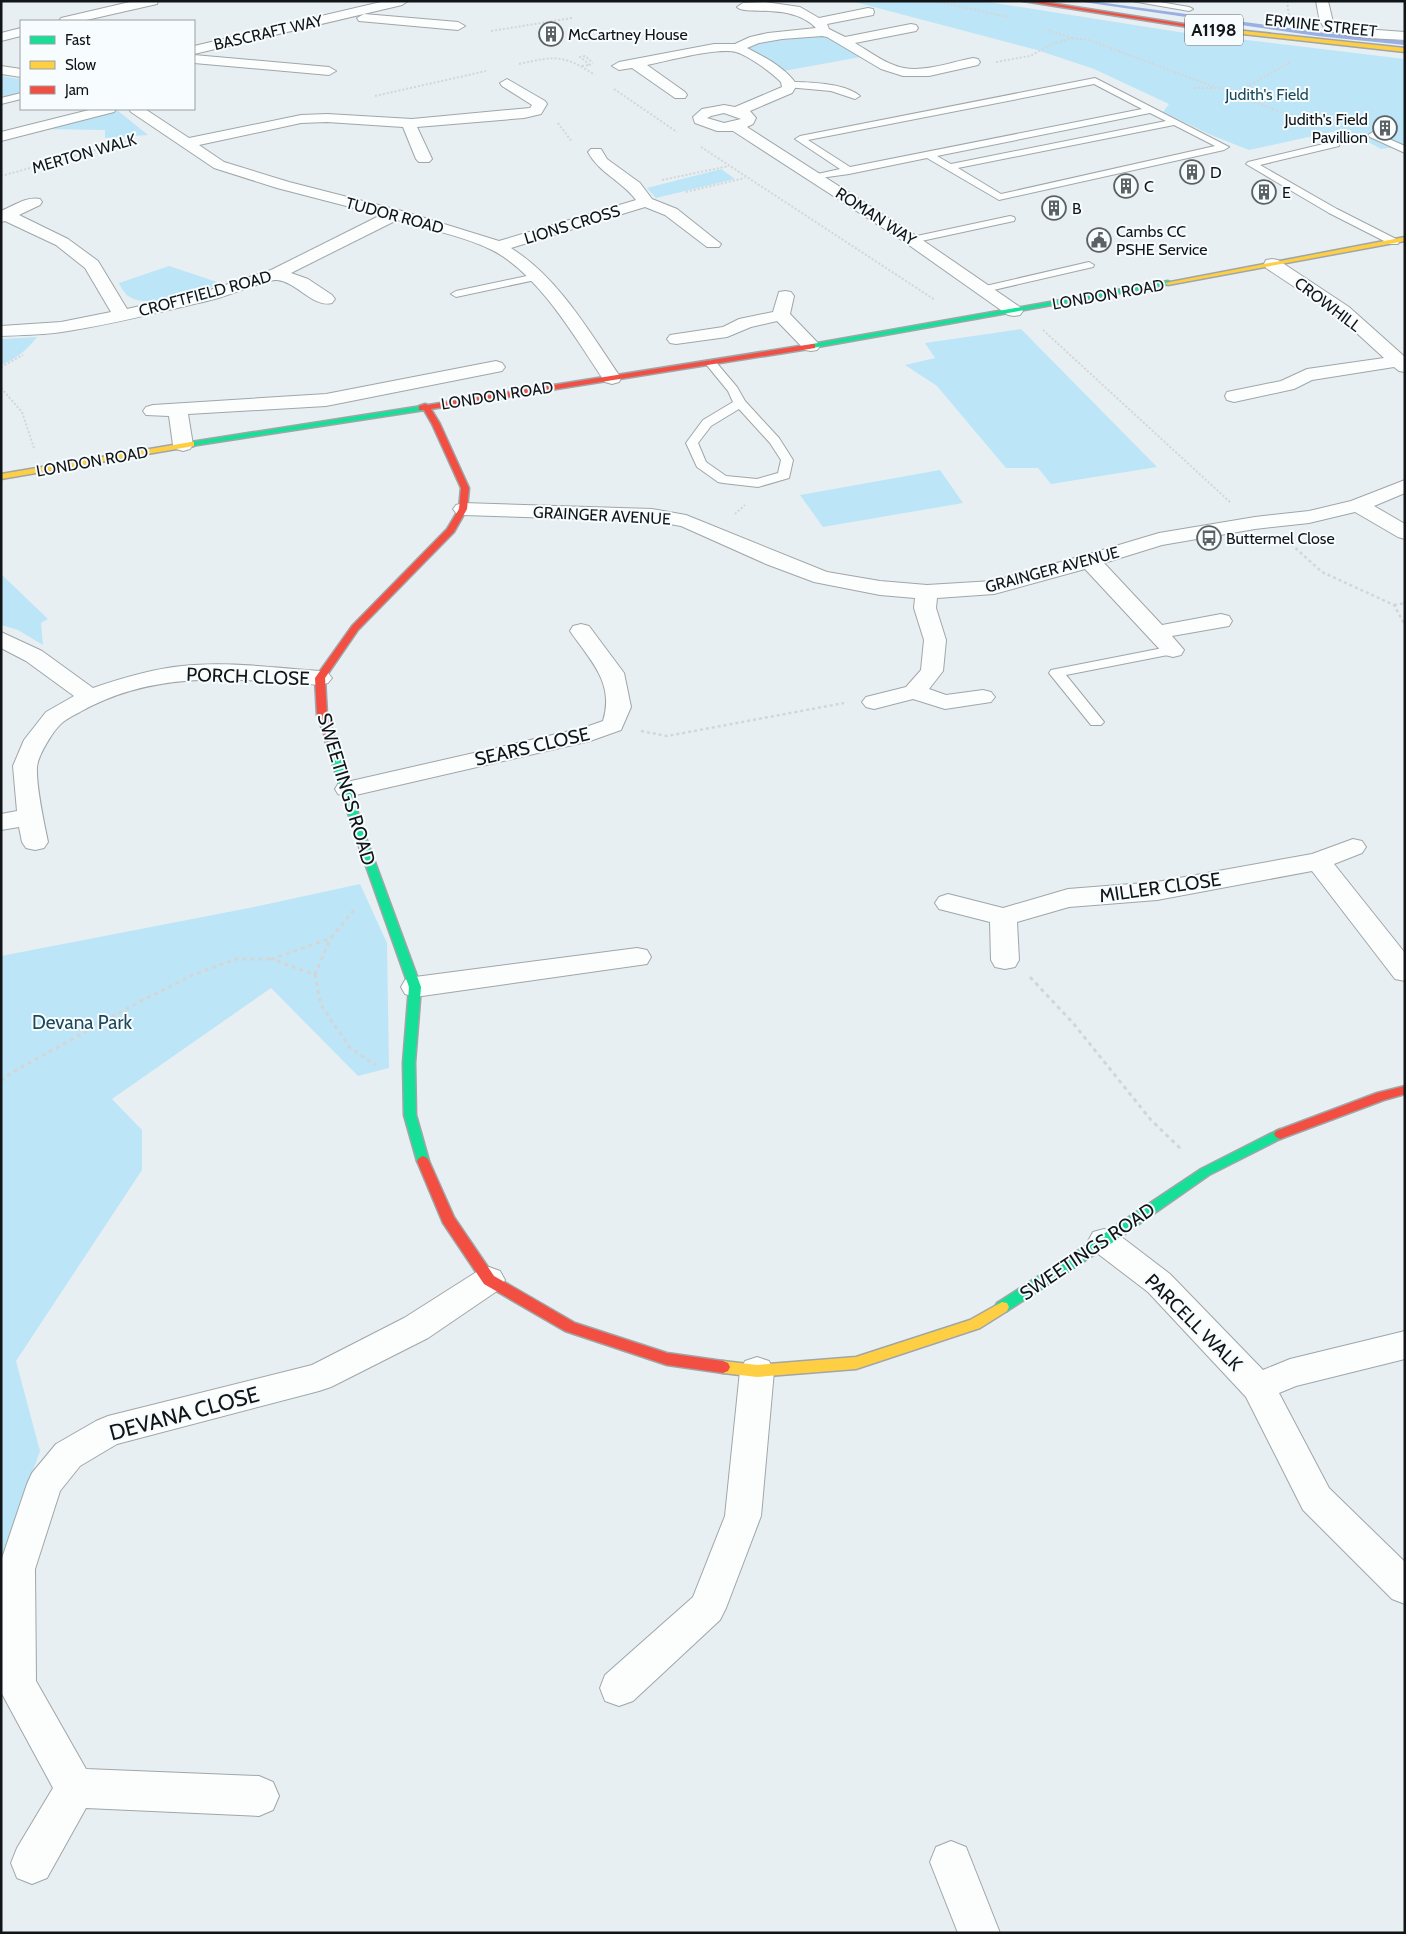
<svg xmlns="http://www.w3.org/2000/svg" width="1406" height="1934" font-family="Cabin,sans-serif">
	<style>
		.green { fill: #bde5f8 }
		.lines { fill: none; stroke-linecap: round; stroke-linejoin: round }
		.stream { fill: #98afe3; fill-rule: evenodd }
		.lane-casing { stroke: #a0a6a8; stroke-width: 2 }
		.street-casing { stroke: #a0a6a8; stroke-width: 2 }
		.fast-casing { stroke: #a0a6a8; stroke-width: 3 }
		.slow-casing { stroke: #a0a6a8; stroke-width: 3 }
		.jam-casing { stroke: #a0a6a8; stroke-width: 3 }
		.path-far2 { stroke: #d4d6d6; stroke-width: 2; stroke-dasharray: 2 2; stroke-linecap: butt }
		.path-far1 { stroke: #d4d6d6; stroke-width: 2.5; stroke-dasharray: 3 3; stroke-linecap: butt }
		.path { stroke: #d4d6d6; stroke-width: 3; stroke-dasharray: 4 4; stroke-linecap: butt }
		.lane { fill: #fcfdfd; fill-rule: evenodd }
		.street { fill: #fcfdfd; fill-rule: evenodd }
		.fast { fill: #16e098; fill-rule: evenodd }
		.slow { fill: #ffcf43; fill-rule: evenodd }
		.jam { fill: #f24e42; fill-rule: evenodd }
		.labels { text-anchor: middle; stroke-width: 4; stroke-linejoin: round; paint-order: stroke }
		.far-street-label { font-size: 16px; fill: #111517; stroke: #f7fcff }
		.far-poi-label { font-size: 16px; fill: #111517; stroke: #f7fcff; text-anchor: start }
		.far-park-label { font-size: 16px; fill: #1d495b; stroke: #f7fcff }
		.shield { fill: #f7fcff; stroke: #565a5d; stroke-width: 1 }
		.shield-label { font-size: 18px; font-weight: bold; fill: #111517 }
		.street-label { font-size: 19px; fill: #111517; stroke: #f7fcff }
		.park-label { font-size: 19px; fill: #1d495b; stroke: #f7fcff }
		.near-street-label { font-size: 22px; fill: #111517; stroke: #f7fcff }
	</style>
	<rect width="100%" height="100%" fill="#e8eff2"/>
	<g class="green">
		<polygon points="851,1 982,1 1179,32 1405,59 1405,146 1381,149 1345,129 1249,150 1211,135 1163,112 1169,104 1094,69 1037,50"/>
		<polygon points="812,33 822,34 866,56 784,71 750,49 750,47 754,44"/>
		<polygon points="1,76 21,79 21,95 1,100"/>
		<polygon points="117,110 148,135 105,138 105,130 42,129"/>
		<polygon points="721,169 735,179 656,198 647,188"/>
		<path d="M169,266l54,18c-25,7 -73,27 -95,12 -4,-3 -7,-9 -9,-13z"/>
		<polygon points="1021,329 1157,467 1051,484 1038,468 1006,468 937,386 905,365 935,358 925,343"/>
		<path d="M37,337c-10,13 -21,22 -36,28v-26z"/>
		<polygon points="940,470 963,503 823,527 800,495"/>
		<polygon points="1,574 48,619 41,623 43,645 18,630 1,625"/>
		<polygon points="360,884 387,943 389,1068 358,1076 271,988 112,1099 142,1130 142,1170 16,1361 40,1451 1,1560 1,956 249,908"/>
	</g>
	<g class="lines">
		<polygon class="stream" points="1076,1 1091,1 1317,32 1405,41 1405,45 1317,36"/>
		<g class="lane-casing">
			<g id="lane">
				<polygon points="1132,1 1154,1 1189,7 1193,9 1189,11"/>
				<path d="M1095,78l134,69 -5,3 -225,50 -72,-42 -78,16 -36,5v-4l27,-6 -45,-30 5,-3zM1094,84l48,25 -292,58 -42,-27zM1150,113l16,8 -215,43 -14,-8zM1174,125l41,21 -214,48 -43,-26z"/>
				<path d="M790,82c19,0 55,1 70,14l-5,3 -24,-8 -44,-4 -1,-2z"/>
				<polygon points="21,93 21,99 1,104 1,98"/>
				<polygon points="1373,132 1405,146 1405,153 1370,137 1368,135"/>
				<polygon points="1336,141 1339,142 1339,146 1260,165 1337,209 1398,240 1399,242 1398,244 1390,244 1329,213 1246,164 1248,162"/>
				<polygon points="1010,216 1014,217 1015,219 1014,221 912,243 907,240 912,237"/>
				<polygon points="1089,262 1094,265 1093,267 985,292 980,289 981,287"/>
				<polygon points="536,274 541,277 540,279 456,297 451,294 456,291"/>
				<path d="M711,360l4,1 22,26 8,14 34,37 14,22 -4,18 -31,9 -35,-4 -5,-1 -21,-15 -11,-24 17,-23 30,-18 -5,-11 -23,-28zM739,409l31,34 11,17 -3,13 -21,6 -31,-3 -20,-14 -8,-19 13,-17z"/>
				<polygon points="1173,646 1178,647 1180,650 1178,653 1066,675 1104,722 1101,725 1091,725 1049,673 1051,670 1056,669"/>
			</g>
		</g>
		<g class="street-casing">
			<g id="street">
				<polygon points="134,1 158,1 157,4 82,21 59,21 61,18"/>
				<polygon points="385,1 408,1 402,5 194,54 194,46"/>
				<path d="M1316,1h12l5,21 4,2 27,5 41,3v8c-17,-1 -70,-2 -81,-13 -6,-6 -6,-18 -8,-26z"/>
				<path d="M765,2l35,5 19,11 49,-10 5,1 1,3 -1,3 -46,9 2,5 16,8 66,-13 5,1 2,3 -2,3 -61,12c15,9 32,22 49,25 22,4 47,-6 69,-10l5,1 2,3 -2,3 -49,11h-26l-22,-7 -54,-32 -5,-1 -40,3 -23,4 -12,5c19,10 38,19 50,37l-5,8 -42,18 6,7 -3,6 -6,3 171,110 102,70 3,4 -3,4 -6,1 -6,-1 -102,-72 -173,-112h-16l-22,-8 -2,-6 9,-8 22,-4 11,2 47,-20 -1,-5c-10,-10 -32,-26 -45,-30 -18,-5 -69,9 -89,13l38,27 2,3 -2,3h-10l-43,-30 -13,2 -7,-4 7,-4 95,-18h21l15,-7 18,-4 48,-5c-25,-26 -72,-12 -79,-21l6,-4zM724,113l17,6 -17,4 -17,-5 4,-2z"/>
				<polygon points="364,14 458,22 465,26 458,30 359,21 357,18"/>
				<polygon points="21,28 21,36 1,41 1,33"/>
				<polygon points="194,55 329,67 336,71 329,75 194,63"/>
				<polygon points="1,66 21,69 21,77 1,74"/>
				<path d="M507,79l38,22 2,3 -6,10 -17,4 -107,9 15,32 -3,3h-10l-3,-3 -13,-32 -76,-5 -26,1 -102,22 25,17 65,20 113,29 97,30 137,-41c-14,-19 -37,-27 -48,-48l3,-3h10l6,10 33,24 12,16 25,10 44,35 -2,3h-12l-42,-32 -20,-8 -134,41c48,30 79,85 110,130l-2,4 -7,2 -7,-2c-29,-43 -66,-108 -113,-132 -29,-14 -64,-21 -95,-30l-106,53 17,6 24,16 3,4 -3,4c-19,5 -35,-21 -55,-23 -9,-1 -49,16 -62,19 -50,12 -101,25 -153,33 -20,3 -41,3 -61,4v-10l60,-4 50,-10 -26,-44 -29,-23 -51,-24 -4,1v-11c12,-5 26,-15 39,-12l2,3 -2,3 -21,10 49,24 30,22 29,48 83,-19 61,-20 110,-55 -104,-27 -63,-20 -83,-56 -2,-3h16l44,29 112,-23 26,-1 85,5 118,-11 2,-3 -30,-19 -2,-3z"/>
				<polygon points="93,109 116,109 114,112 1,141 1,132"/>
				<polygon points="1272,259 1278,260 1349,307 1405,357 1405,372 1399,371 1394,367 1312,380 1294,389 1234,402 1227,400 1225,396 1227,392 1281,381 1307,369 1384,358 1337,315 1266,268 1264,264 1266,260"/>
				<polygon points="785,291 791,292 794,296 790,314 817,342 820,346 817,350 811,351 805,350 777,321 751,327 727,337 676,344 670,343 667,339 670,335 723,327 739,319 773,312 779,292"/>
				<polygon points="496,361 502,363 505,367 502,371 326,406 188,414 193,445 190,449 183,451 176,449 173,445 169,416 146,415 143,411 146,407 153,405 326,394"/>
				<polygon points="1405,480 1405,493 1374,506 1405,524 1405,539 1398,537 1355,512 1309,523 1255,529 1162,545 1104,563 1162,625 1221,614 1229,616 1232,621 1229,626 1172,636 1184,650 1181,655 1173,657 1165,655 1085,569 994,594 937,598 936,608 946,640 943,671 929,689 946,695 983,690 991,692 995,697 991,702 945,709 913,699 874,709 866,707 862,702 866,697 906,687 921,670 924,640 914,608 915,598 880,595 814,582 766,564 681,526 652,521 463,515 456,513 453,509 456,505 463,503 652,509 686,515 827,572 880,581 927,585 993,581 1082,556 1159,533 1255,517 1309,511 1351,501"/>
				<path d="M581,624l8,2 35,47 7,34 -10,23 -31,11 -243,56 -9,-3 -3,-5 3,-5 245,-56 20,-7c12,-38 -13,-61 -33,-90l3,-5z"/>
				<path d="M1,632l41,19 51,37c29,-10 59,-19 89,-22 46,-5 93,2 138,5l8,2 4,5 -4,5 -8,2c-84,-6 -164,-16 -240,27 -6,3 -12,6 -17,10 -9,7 -25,33 -26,45 -1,20 7,55 11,75l-4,6 -9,2 -9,-2 -4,-6 -3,-15 -18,3v-16l16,-3 -4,-45 11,-26 22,-28 28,-16 -48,-35 -25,-13z"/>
				<polygon points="1353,839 1362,841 1366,847 1362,853 1334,864 1405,953 1405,981 1395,979 1312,871 1157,900 1069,907 1017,922 1019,960 1015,967 1005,969 995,967 991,960 990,922 939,909 935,903 939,897 948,894 1003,908 1068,889 1157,882 1312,854"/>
				<polygon points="637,948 647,950 651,957 647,964 415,997 405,994 401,987 405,980 415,977"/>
				<polygon points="1104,1229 1115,1232 1170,1274 1263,1370 1290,1359 1405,1331 1405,1359 1296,1386 1279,1393 1329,1488 1405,1562 1405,1604 1392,1599 1303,1510 1246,1397 1148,1292 1093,1250 1088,1241 1093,1232"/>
				<polygon points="489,1267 500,1271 505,1280 500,1289 428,1338 331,1387 319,1391 117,1444 80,1466 60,1491 35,1569 36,1681 86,1769 259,1776 273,1782 279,1796 273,1810 259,1816 86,1808 47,1878 32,1884 17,1878 11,1863 17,1848 53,1788 1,1692 1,1561 27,1484 32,1473 56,1444 96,1421 108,1416 312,1365 404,1318 478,1271"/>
				<polygon points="757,1357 769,1361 774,1371 761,1516 726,1608 720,1620 633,1701 619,1706 605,1701 600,1688 605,1675 693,1597 725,1516 740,1371 745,1361"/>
				<polygon points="951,1841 966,1847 1000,1933 958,1933 930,1862 936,1847"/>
			</g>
		</g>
		<g class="fast-casing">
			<g id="fast">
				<polygon points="1168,281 1171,283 1170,284 812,348 808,346 812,344"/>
				<polygon points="422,406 425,406 425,410 191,446 187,444 191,442"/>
				<polygon points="330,737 335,740 365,835 421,987 415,1063 416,1115 429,1161 427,1164 419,1164 417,1161 404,1115 403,1063 409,987 355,835 325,740"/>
				<polygon points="1280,1129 1284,1131 1286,1134 1284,1137 1209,1175 1109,1245 1007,1311 1002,1312 997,1311 995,1307 997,1303 1099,1237 1201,1169"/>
			</g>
		</g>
		<g class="slow-casing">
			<g id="slow">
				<polygon points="1226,29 1405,48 1405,52 1224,32"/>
				<polygon points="1405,237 1405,241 1168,285 1165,283"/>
				<polygon points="191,442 194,442 194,446 1,479 1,474"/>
				<polygon points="1002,1302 1007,1303 1009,1307 1007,1311 980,1328 856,1369 757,1377 723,1373 718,1371 716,1367 718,1363 723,1361 757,1365 856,1357 970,1320"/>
			</g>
		</g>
		<g class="jam-casing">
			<g id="jam">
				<polygon points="1023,1 1037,1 1229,31 1226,33"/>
				<polygon points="812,344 815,344 815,348 431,409 440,424 469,488 467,509 454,532 358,630 325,678 327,715 335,740 330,743 327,742 317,715 315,678 352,626 447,529 459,509 461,488 432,424 424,410 419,410 419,406 425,404 428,405"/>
				<polygon points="1405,1086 1405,1094 1384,1100 1280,1139 1276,1137 1274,1134 1276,1131 1377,1093"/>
				<polygon points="423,1156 427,1158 429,1161 454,1217 494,1276 575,1323 667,1353 723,1361 728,1363 730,1367 728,1371 723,1373 667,1365 565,1331 484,1284 443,1223 417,1161 419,1158"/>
			</g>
		</g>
		<g class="path-far2">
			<polyline points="935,1 1008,17"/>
			<polyline points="1287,1 1289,16"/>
			<polyline points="491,31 572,18"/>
			<polyline points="1072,38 1089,40 1215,87"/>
			<polyline points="996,62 1030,56 1052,44 1072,38 1045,29"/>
			<path d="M519,64c36,-8 44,-10 76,11"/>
			<polyline points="582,66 590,65 580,57 585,56 593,63"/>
			<polyline points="1194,88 1221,88 1236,92 1233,94 1286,114 1327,122"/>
			<polyline points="614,89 677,132"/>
			<polyline points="1236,93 1292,61"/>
			<polyline points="375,96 486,71"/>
			<polyline points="558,123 572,142"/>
			<polyline points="701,147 935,300"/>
			<polyline points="1,176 135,139"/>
			<polyline points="662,180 729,166"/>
			<polyline points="686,192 745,178"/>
			<polyline points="1043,330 1230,502"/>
			<polyline points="1,367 23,355"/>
			<polyline points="1,388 22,412 34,448"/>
			<polyline points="735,514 745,505"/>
		</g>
		<g class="path-far1">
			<polyline points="1291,544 1322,572 1394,605 1405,625"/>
			<polyline points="1394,605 1405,603"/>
			<polyline points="641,731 667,736 844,703"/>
		</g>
		<g class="path">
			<polyline points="354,910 331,938 272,959 315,975 321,1005 350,1048 376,1065"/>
			<polyline points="315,975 330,939"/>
			<polyline points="1030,977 1073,1023 1151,1120 1183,1151"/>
			<polyline points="1,1081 11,1073 139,1002 193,975 236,959 272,959"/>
		</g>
		<use href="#lane" class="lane"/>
		<use href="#street" class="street"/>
		<use href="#fast" class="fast"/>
		<use href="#slow" class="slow"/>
		<use href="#jam" class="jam"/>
	</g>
	<defs>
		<g id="building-ring" transform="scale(1.25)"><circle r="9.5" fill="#f7fcff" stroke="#5c6164" stroke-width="1.5"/><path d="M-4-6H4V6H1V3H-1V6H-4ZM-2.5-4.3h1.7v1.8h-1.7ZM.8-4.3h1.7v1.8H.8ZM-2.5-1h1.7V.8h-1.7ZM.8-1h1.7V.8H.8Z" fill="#5c6164"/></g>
		<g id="civic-ring" transform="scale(1.25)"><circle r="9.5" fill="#f7fcff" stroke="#5c6164" stroke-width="1.5"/><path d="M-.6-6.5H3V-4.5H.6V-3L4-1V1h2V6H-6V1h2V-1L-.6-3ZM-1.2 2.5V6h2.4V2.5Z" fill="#5c6164"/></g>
		<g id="bus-ring" transform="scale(1.25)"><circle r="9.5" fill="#f7fcff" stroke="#5c6164" stroke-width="1.5"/><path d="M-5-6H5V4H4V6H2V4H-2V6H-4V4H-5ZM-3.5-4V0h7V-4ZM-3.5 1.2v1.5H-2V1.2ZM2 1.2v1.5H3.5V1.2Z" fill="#5c6164"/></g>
	</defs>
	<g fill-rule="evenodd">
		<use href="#building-ring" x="551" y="34"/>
		<use href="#building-ring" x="1385" y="128"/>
		<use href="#building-ring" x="1192" y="172"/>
		<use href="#building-ring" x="1126" y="186"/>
		<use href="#building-ring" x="1264" y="192"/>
		<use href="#building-ring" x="1054" y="208"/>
		<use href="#civic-ring" x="1099" y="240"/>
		<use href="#bus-ring" x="1209" y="538"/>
	</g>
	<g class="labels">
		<g class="far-street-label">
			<text transform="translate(1321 25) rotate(6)" y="6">ERMINE STREET</text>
			<text transform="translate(268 32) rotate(-13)" y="6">BASCRAFT WAY</text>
			<text transform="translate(84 153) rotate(-16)" y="6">MERTON WALK</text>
			<text transform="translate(395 215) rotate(15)" y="6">TUDOR ROAD</text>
			<text transform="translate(876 216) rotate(33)" y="6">ROMAN WAY</text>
			<text transform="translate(572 224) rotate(-17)" y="6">LIONS CROSS</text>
			<text transform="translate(205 293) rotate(-15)" y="6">CROFTFIELD ROAD</text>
			<text transform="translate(1108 294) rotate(-10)" y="6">LONDON ROAD</text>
			<text transform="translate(1328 304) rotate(37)" y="6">CROWHILL</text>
			<text transform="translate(497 395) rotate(-9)" y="6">LONDON ROAD</text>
			<text transform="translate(92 461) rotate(-10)" y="6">LONDON ROAD</text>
			<text transform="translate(602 515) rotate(3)" y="6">GRAINGER AVENUE</text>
			<text transform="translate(1052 569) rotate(-15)" y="6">GRAINGER AVENUE</text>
		</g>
		<g class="far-poi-label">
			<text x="568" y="40">McCartney House</text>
			<text x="1368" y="125" text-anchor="end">Judith's Field<tspan x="1368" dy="18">Pavillion</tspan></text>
			<text x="1210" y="178">D</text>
			<text x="1144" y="192">C</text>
			<text x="1282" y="198">E</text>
			<text x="1072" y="214">B</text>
			<text x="1116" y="237">Cambs CC<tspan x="1116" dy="18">PSHE Service</tspan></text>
			<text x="1226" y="544">Buttermel Close</text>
		</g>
		<g class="far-park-label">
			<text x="1267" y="100">Judith's Field</text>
		</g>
		<rect class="shield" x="1185" y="14.5" width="58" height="31" rx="4"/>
		<g class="shield-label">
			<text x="1214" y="36">A1198</text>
		</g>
		<g class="street-label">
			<text transform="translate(248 676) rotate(2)" y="7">PORCH CLOSE</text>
			<text transform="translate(532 746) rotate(-13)" y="7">SEARS CLOSE</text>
			<text transform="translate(347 789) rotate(73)" y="7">SWEETINGS ROAD</text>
			<text transform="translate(1160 887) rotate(-8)" y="7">MILLER CLOSE</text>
			<text transform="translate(1087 1251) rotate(-34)" y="7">SWEETINGS ROAD</text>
			<text transform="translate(1194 1322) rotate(45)" y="7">PARCELL WALK</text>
		</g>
		<g class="park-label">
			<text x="82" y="1029">Devana Park</text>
		</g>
		<g class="near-street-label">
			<text transform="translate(184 1413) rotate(-15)" y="8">DEVANA CLOSE</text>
		</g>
	</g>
	<rect width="1406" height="1934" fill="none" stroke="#111517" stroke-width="5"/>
	<rect x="20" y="20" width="175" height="90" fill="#f7fcff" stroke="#9ba0a2"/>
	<rect x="30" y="36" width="25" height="8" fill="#16e098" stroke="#9ba0a2"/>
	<text x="65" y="45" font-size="15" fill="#111517">Fast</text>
	<rect x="30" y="61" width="25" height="8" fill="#ffcf43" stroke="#9ba0a2"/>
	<text x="65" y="70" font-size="15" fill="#111517">Slow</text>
	<rect x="30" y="86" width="25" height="8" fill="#f24e42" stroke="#9ba0a2"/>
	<text x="65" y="95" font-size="15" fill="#111517">Jam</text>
</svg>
